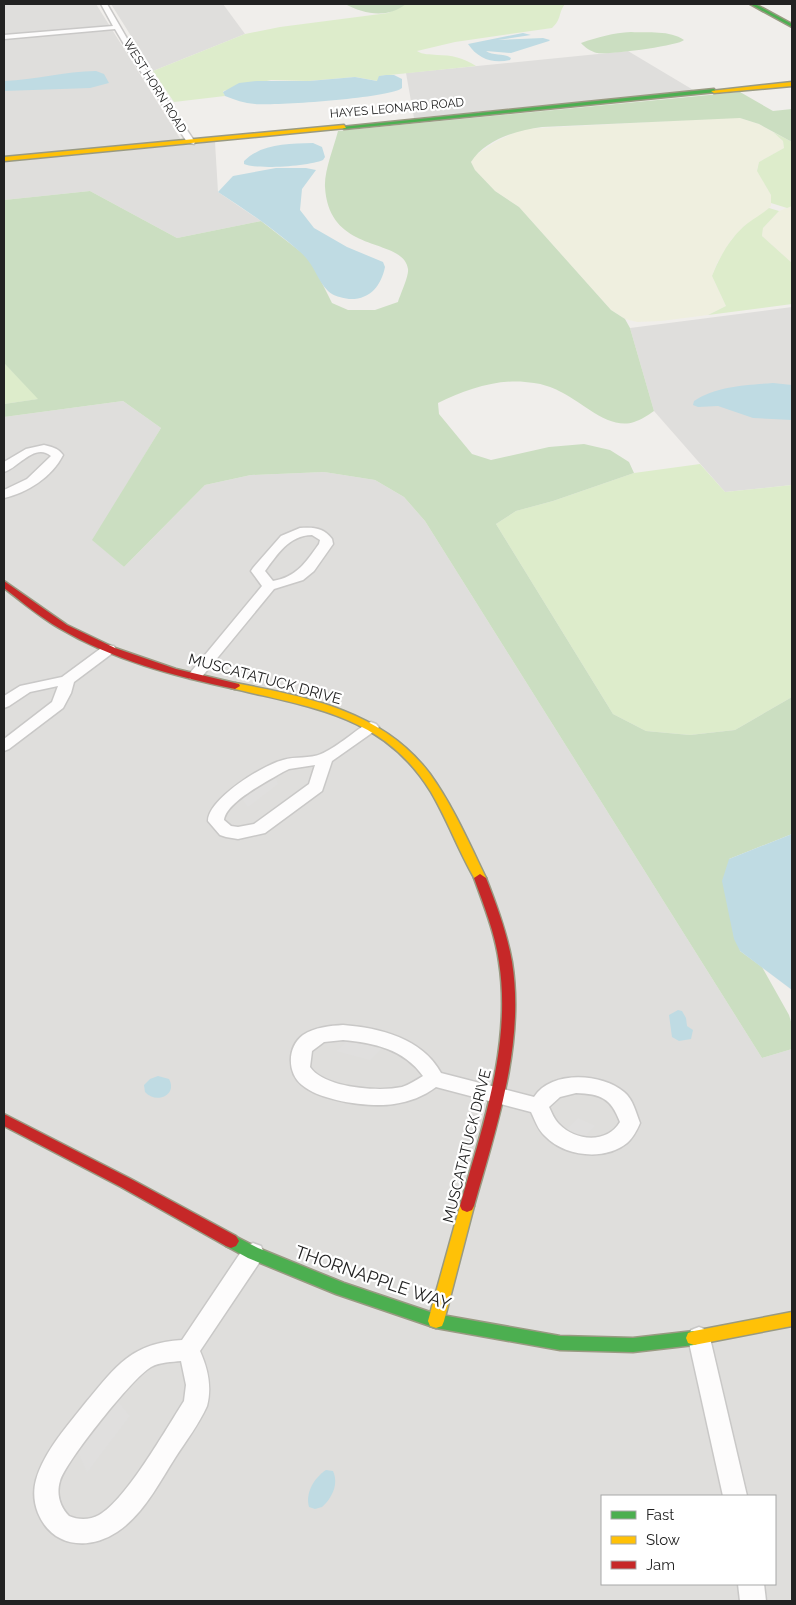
<svg xmlns="http://www.w3.org/2000/svg" width="796" height="1605" font-family="Raleway,sans-serif">
	<style>
		.residential { fill: #dfdedc; fill-rule: evenodd }
		.farmland { fill: #efefdf }
		.grass { fill: #ddeccb }
		.forest { fill: #cbdec1 }
		.parking { fill: #e0dfde }
		.water { fill: #bfdbe3 }
		.lines { fill: none; stroke-linecap: round; stroke-linejoin: round }
		.street-casing { stroke: #c9c8c7; stroke-width: 3 }
		.fast-casing { stroke: #999a82; stroke-width: 3 }
		.slow-casing { stroke: #999a82; stroke-width: 3 }
		.jam-casing { stroke: #999a82; stroke-width: 3 }
		.street { fill: #fdfcfc; fill-rule: evenodd }
		.fast { fill: #4caf50; fill-rule: evenodd }
		.slow { fill: #ffc107; fill-rule: evenodd }
		.jam { fill: #c62828; fill-rule: evenodd }
		.labels { text-anchor: middle; stroke-width: 4.5; stroke-linejoin: round; paint-order: stroke }
		.far-street-label { font-size: 12px; fill: #222; stroke: #fff }
		.street-label { font-size: 15px; fill: #222; stroke: #fff }
		.near-street-label { font-size: 18px; fill: #222; stroke: #fff }
	</style>
	<rect width="100%" height="100%" fill="#f0eeeb"/>
	<g class="residential">
		<polygon points="4,4 96,4 181,140 4,157"/>
		<polygon points="111,4 223,4 245,34 153,71"/>
		<polygon points="628,51 695,91 414,118 406,73"/>
		<polygon points="215,142 218,192 261,221 177,238 90,191 4,200 4,162"/>
		<polygon points="792,307 792,485 725,492 654,411 630,328"/>
		<path d="M123,401l38,27 -68,112 31,27 81,-82 46,-10 73,-3 51,8 29,17 21,24 337,537 30,-9v552h-788v-1184zM602,1496h173v88h-173z"/>
	</g>
	<g class="farmland">
		<polygon points="724,118 740,118 759,124 773,132 783,141 784,148 759,162 757,170 771,195 771,206 761,215 744,226 731,240 717,263 712,276 726,306 708,315 661,321 637,322 625,319 611,310 519,207 495,191 475,170 471,162 476,155 497,141 522,129"/>
		<polygon points="792,206 792,263 762,236 763,228 779,211"/>
	</g>
	<g class="grass">
		<path d="M406,4h159c-7,9 -3,15 -13,24l-97,14 -38,9c6,4 13,3 20,4 14,0 27,3 39,11l-96,10 -2,5 -23,-4 -47,4 -37,-1 -48,11 2,5 -51,6 -21,-31 92,-37 35,-7 108,-14z"/>
		<polygon points="773,132 792,142 792,206 787,208 771,203 771,195 757,171 759,162 784,148 783,141"/>
		<path d="M769,208l10,3 -16,17 -1,8 30,27v41l-84,11 18,-9 -14,-30c7,-18 17,-36 31,-49 8,-7 18,-12 26,-19z"/>
		<polygon points="4,363 39,399 4,404"/>
		<polygon points="700,464 725,492 792,485 792,697 735,730 690,735 646,731 613,714 496,524 516,511 553,501 634,473"/>
	</g>
	<g class="forest">
		<path d="M345,4h61c-19,15 -42,10 -61,0z"/>
		<path d="M631,32c17,1 39,-2 53,8 -6,6 -77,15 -87,13 -5,-1 -13,-6 -16,-10 17,-6 32,-10 50,-11z"/>
		<path d="M740,92l33,19 19,-2v33l-33,-18 -19,-6 -198,9c-25,3 -57,13 -71,35l4,8 20,21 24,16 92,103 14,9 5,9 24,83c-6,4 -13,9 -20,11 -25,9 -54,-22 -75,-31 -7,-4 -17,-7 -25,-8 -33,-6 -67,6 -96,20l1,11 33,40 19,6 58,-13 35,-3 26,6 19,12 5,11 -81,28 -37,10 -20,13 117,190 33,17 44,4 45,-5 57,-33v137l-63,25 11,92 22,16 27,48 3,10v24l-30,9 -337,-537 -21,-24 -29,-17 -51,-8 -73,3 -46,10 -81,82 -32,-27 69,-112 -38,-27 -119,16v-13l34,-5 -34,-36v-163l86,-9 87,47 84,-17 49,38 22,44 16,7h27l23,-8c2,-7 11,-26 10,-33 -5,-33 -79,-13 -83,-82 -1,-16 9,-40 13,-56z"/>
	</g>
	<g class="parking">
		<polygon points="273,771 278,784 248,807 238,793"/>
		<polygon points="354,1034 388,1042 370,1060 336,1051"/>
		<polygon points="578,1118 596,1126 577,1143 559,1136"/>
		<polygon points="110,1391 130,1416 87,1473 77,1450"/>
	</g>
	<g class="water">
		<path d="M523,33l8,2 -33,5 45,-2 7,2 -1,1 -38,12 -25,-2c7,5 18,2 25,7l-1,2c-17,4 -32,-1 -42,-16z"/>
		<path d="M96,71l8,3 5,9 -19,5 -86,3v-10c31,-1 61,-10 92,-10z"/>
		<path d="M386,75h8l8,4v9c-11,10 -128,18 -147,16 -11,-1 -20,-4 -30,-8l-2,-4 16,-9 18,-2h52l46,-4 22,4 2,-5z"/>
		<path d="M313,143l9,4 3,10 -2,3c-13,6 -67,10 -79,4v-3c19,-18 43,-17 69,-18z"/>
		<path d="M276,168h30l10,2 -14,19 -2,21 14,18 33,19 36,15 2,5c-4,19 -15,33 -36,32 -7,-1 -16,-3 -21,-8 -12,-12 -13,-27 -29,-40 -25,-22 -53,-41 -81,-59l15,-16z"/>
		<path d="M773,383l19,2v35l-39,-2 -35,-12 -20,1 -5,-2 1,-4c22,-15 53,-16 79,-18z"/>
		<polygon points="792,834 792,990 740,951 734,939 722,881 729,859"/>
		<polygon points="678,1010 682,1011 686,1018 687,1026 693,1030 691,1039 679,1041 672,1037 669,1015"/>
		<path d="M158,1076l11,3c9,17 -14,25 -24,13l-1,-7 6,-6z"/>
		<path d="M326,1470l7,1c6,13 -1,27 -11,36l-7,2 -6,-2c-4,-14 5,-29 17,-37z"/>
	</g>
	<g class="lines">
		<g class="street-casing">
			<g id="street">
				<polygon points="101,4 107,4 140,61 195,142 194,144 187,142 134,61 115,29 4,39 4,35 113,26"/>
				<path d="M44,445c8,2 14,3 19,10 -11,22 -36,38 -59,43v-8l23,-11 24,-23c-16,-14 -33,12 -47,16v-10l22,-13z"/>
				<path d="M300,528c14,-1 24,0 32,11l1,5 -19,27 -11,9 -29,9 -74,90h-10l-2,-3 2,-3 72,-87 -11,-15 2,-3 28,-32zM312,535l8,5 -1,4c-13,18 -22,33 -46,37l-8,-10c12,-16 24,-36 47,-36z"/>
				<polygon points="109,645 114,646 116,649 114,652 74,682 71,693 63,708 9,749 4,751 4,739 52,702 58,686 30,692 9,706 4,708 4,696 20,686 62,677 104,646"/>
				<path d="M371,722l5,2 3,3 -3,3 -44,31 -10,30 -57,42 -27,6 -12,-2 -6,-2 -12,-14c0,-22 55,-56 75,-61 12,-4 27,-1 38,-6 13,-5 33,-22 45,-30zM315,765l-6,19 -55,40 -16,3 -7,-1 -7,-6c2,-18 44,-39 59,-48l6,-3z"/>
				<path d="M343,1025c37,3 79,13 98,48l93,24c17,-27 68,-24 90,-5 9,7 12,21 16,31 -3,7 -7,15 -13,20 -22,18 -62,14 -82,-7 -7,-6 -10,-16 -14,-24l-95,-25c-12,9 -27,15 -42,17 -23,4 -74,-3 -92,-19 -15,-12 -15,-38 1,-50 12,-8 27,-9 40,-10zM343,1040c31,3 61,9 80,36 -7,4 -14,9 -21,11 -23,5 -78,1 -92,-20l2,-16 12,-9zM576,1093c25,1 35,5 44,29 -13,22 -45,19 -61,2 -5,-5 -7,-11 -10,-17l11,-10z"/>
				<path d="M253,1243l8,3 3,7 -3,7 -61,91c8,18 12,36 7,55 -8,18 -21,35 -32,52 -16,25 -32,57 -58,74 -29,19 -65,15 -79,-19 -4,-10 -5,-22 -2,-33 8,-29 33,-56 51,-79 30,-36 45,-58 95,-61l63,-94zM181,1361l5,24 -2,16c-18,28 -58,99 -85,114 -9,5 -21,5 -30,1 -9,-9 -13,-22 -9,-35 6,-20 73,-104 91,-114 9,-5 21,-5 30,-6z"/>
				<polygon points="699,1327 707,1330 710,1338 747,1496 723,1496 688,1338 691,1330"/>
				<polygon points="738,1584 764,1584 766,1601 740,1601"/>
			</g>
		</g>
		<g class="fast-casing">
			<g id="fast">
				<polygon points="750,4 755,4 792,24 792,27"/>
				<polygon points="714,89 716,92 344,129 341,127"/>
				<polygon points="231,1234 258,1248 344,1283 436,1314 560,1336 633,1338 694,1331 700,1333 702,1338 700,1343 694,1345 633,1352 560,1350 436,1328 336,1294 248,1258 226,1246 223,1241 226,1236"/>
			</g>
		</g>
		<g class="slow-casing">
			<g id="slow">
				<polygon points="792,82 792,86 714,93 711,91"/>
				<polygon points="344,125 346,128 4,161 4,157"/>
				<path d="M235,683c72,14 148,28 195,91 23,32 39,69 56,104l-2,3h-8c-17,-29 -28,-60 -45,-89 -48,-78 -119,-84 -200,-104l-1,-2z"/>
				<polygon points="467,1200 472,1202 474,1206 444,1321 442,1326 436,1328 430,1326 428,1321 460,1206 462,1202"/>
				<polygon points="792,1312 792,1326 694,1345 688,1343 686,1338 688,1333 694,1331"/>
			</g>
		</g>
		<g class="jam-casing">
			<g id="jam">
				<path d="M4,581l63,44 48,23 61,21 63,15 1,2 -5,3c-61,-13 -122,-29 -176,-61 -19,-11 -37,-26 -55,-40z"/>
				<path d="M480,874l6,4c11,28 21,55 26,84 13,82 -16,166 -38,244l-2,4 -5,2 -5,-2 -2,-4c22,-78 52,-162 39,-244 -4,-29 -15,-56 -25,-84z"/>
				<polygon points="4,1114 131,1179 236,1236 239,1241 236,1246 231,1248 226,1246 121,1187 4,1126"/>
			</g>
		</g>
		<use href="#street" class="street"/>
		<use href="#fast" class="fast"/>
		<use href="#slow" class="slow"/>
		<use href="#jam" class="jam"/>
	</g>
	<g class="labels">
		<g class="far-street-label">
			<text transform="translate(155 86) rotate(58)" y="4">WEST HORN ROAD</text>
			<text transform="translate(397 108) rotate(-5)" y="4">HAYES LEONARD ROAD</text>
		</g>
		<g class="street-label">
			<text transform="translate(265 679) rotate(15)" y="5">MUSCATATUCK DRIVE</text>
			<text transform="translate(467 1146) rotate(-76)" y="5">MUSCATATUCK DRIVE</text>
		</g>
		<g class="near-street-label">
			<text transform="translate(373 1278) rotate(19)" y="6">THORNAPPLE WAY</text>
		</g>
	</g>
	<rect width="796" height="1605" fill="none" stroke="#222222" stroke-width="10"/>
	<rect x="601" y="1495" width="175" height="90" fill="#ffffff" stroke="#a7a7a7"/>
	<rect x="611" y="1511" width="25" height="8" fill="#4caf50" stroke="#a7a7a7"/>
	<text x="646" y="1520" font-size="15" fill="#222222">Fast</text>
	<rect x="611" y="1536" width="25" height="8" fill="#ffc107" stroke="#a7a7a7"/>
	<text x="646" y="1545" font-size="15" fill="#222222">Slow</text>
	<rect x="611" y="1561" width="25" height="8" fill="#c62828" stroke="#a7a7a7"/>
	<text x="646" y="1570" font-size="15" fill="#222222">Jam</text>
</svg>
